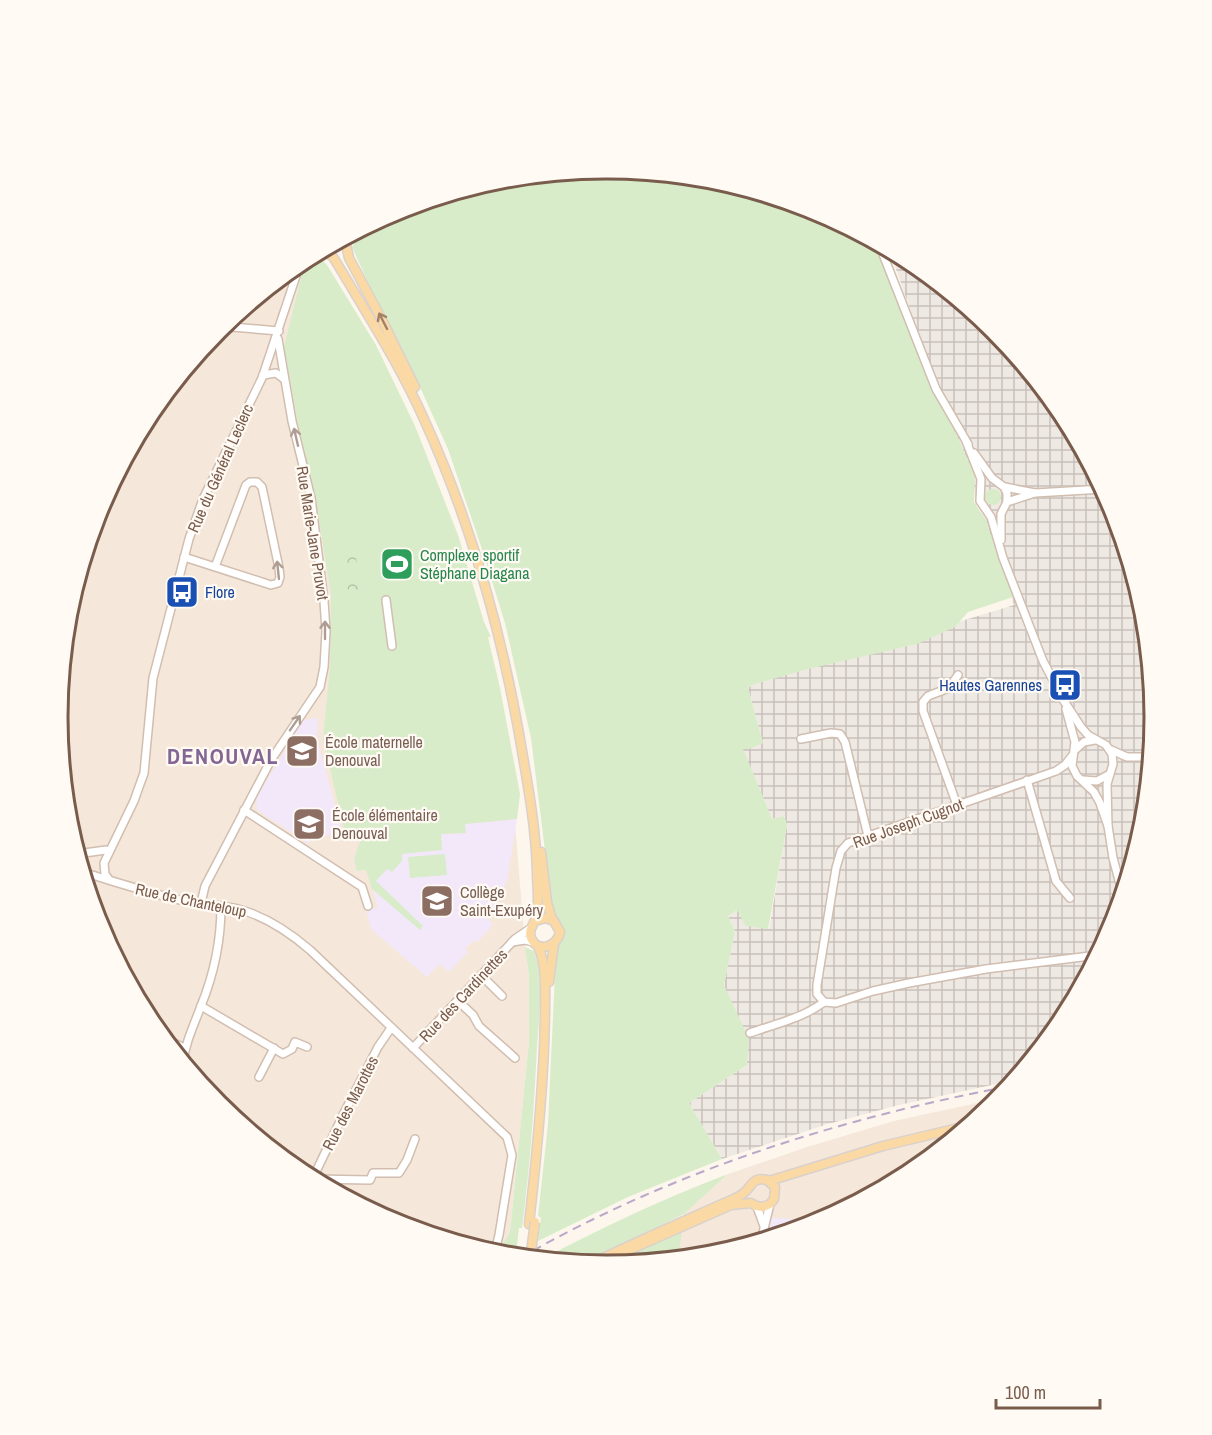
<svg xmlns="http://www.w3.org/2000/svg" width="1212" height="1435" font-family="'Archivo Narrow',sans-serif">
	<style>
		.residential { fill: #f5e8da }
		.industrial { fill: url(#industrial-grid) }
		.education { fill: #f3e8fa }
		.green { fill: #d8ecc9 }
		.park { fill: url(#park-crowns) }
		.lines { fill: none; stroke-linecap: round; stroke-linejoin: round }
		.minor-casing { stroke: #d1beb0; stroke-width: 10 }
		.major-casing { stroke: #dad1cd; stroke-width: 11 }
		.minor { stroke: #fff; stroke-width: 7 }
		.major { stroke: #fbd9a5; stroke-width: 8 }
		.rail { stroke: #b9a8c9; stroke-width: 2; stroke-dasharray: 9 6; stroke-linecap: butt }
		.major-bridge-casing { stroke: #dad1cd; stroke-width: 11; stroke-linecap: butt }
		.major-bridge { stroke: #fbd9a5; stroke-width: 8 }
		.oneway { stroke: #a18267 }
		.oneway2 { stroke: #af9d94 }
		.labels { text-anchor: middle; stroke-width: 4.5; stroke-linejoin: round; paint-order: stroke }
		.street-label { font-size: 16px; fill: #7a5c4d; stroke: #fffaf3 }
		.leisure-label { font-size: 16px; fill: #27864d; stroke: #fffaf3; text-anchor: start }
		.transit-label { font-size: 16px; fill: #164399; stroke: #fffaf3; text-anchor: start }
		.education-label { font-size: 16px; fill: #785e54; stroke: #fffaf3; text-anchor: start }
		.district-label { font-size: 22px; font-weight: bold; letter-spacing: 1.5px; fill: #846695; stroke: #fffaf3 }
		.rim { fill: none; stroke: #7a5c4d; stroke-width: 3 }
	</style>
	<defs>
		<pattern id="industrial-grid" width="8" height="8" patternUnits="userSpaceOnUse" patternTransform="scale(1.5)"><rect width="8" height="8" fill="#efe9e4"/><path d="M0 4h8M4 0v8" fill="none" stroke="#c7c0bb"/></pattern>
		<pattern id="park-crowns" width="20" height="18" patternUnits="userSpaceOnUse" patternTransform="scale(1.5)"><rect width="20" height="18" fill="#d8ecc9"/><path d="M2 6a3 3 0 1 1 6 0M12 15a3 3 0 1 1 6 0" fill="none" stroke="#b4c2a5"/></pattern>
	</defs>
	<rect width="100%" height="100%" fill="#fdf6ec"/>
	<g class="residential">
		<polygon points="309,257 324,269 510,762 525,946 529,976 529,1041 510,1232 496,1255 396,1225 301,1174 218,1105 149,1022 99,927 67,824 57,717 68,610 99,507 150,412 218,329 301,261"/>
		<polygon points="1000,1098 994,1106 911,1174 816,1225 713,1256 678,1259 684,1214 728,1174 807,1147 894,1121"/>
	</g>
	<polygon class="industrial" points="889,249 911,261 994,330 1063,413 1113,508 1145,611 1155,717 1144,825 1113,928 1062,1023 1015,1080 899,1105 828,1124 722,1159 689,1103 747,1065 724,985 735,931 728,916 737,910 769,929 787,825 784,816 772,819 742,748 763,743 748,688 755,684 1014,605"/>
	<g class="education">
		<polygon points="318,718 317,739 342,832 312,839 308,844 302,839 302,837 298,834 297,836 257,810 256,798 303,720"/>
		<polygon points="517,819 507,880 496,906 487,918 493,925 477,942 474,940 465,949 468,952 449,972 439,964 427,977 371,929 366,909 378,908 367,870 357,871 354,859 362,834"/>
		<polygon points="771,1218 817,1220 825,1220 816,1225 767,1240"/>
	</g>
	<g class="green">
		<path d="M606,169l107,10 103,31 62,34 58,145 39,87 -1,26 13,20 10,33 19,41 -48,16 -13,15 -38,17 -113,26 -49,14 -7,4 15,55 -14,6h-6l29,70 12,-3 3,9 -19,104 -22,-3 -9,-16 -9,6 7,15 -11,54 25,54 -2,26 -58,38 33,56 -94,38 -90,44 3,-23 -3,-2 10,-92 8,-172c10,-28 7,-20 -4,-45l-21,-169 -26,-115 -22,-71 -35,-103 -38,-84 -39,-76 -19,-42 3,-5 -1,-9 42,-23 103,-31z"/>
		<polygon points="312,257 319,257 327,265 376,345 415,426 458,535 484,622 491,637 488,637 500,688 520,794 517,819 465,824 466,833 441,834 442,850 402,854 402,861 392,872 387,869 376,881 423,926 420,930 372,889 366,870 357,871 354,859 362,835 346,836 323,740 330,666 331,594 316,502 299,428 284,347 304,266"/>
		<circle cx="993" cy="497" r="8"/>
		<polygon points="445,854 447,875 410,878 408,857"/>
		<path d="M525,947l9,4c10,25 5,69 3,96 -3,61 -7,121 -15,181h-3l-3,27 -3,2 -17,-2 14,-23 19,-191v-65z"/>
		<path d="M728,1174l-44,40 -102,50 -41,-4c61,-33 122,-61 187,-86z"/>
		<polygon points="682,1231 678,1259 611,1266 615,1262"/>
	</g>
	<polygon class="park" points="356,556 360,603 350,604 343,558"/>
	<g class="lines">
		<g class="minor-casing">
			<g id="minor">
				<polyline points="879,244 936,389 968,444"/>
				<polyline points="217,330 232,327 279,331"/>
				<polyline points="263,375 276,373 284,379"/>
				<polyline points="966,441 981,479 980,501 991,517 1003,558 1043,661 1064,701 1081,727 1088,735 1106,745 1112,754 1113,764 1107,784 1108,826"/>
				<polyline points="974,453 992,478 1004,487 1007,493 1007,502 1001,514 1001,540"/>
				<polyline points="1005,487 1035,493 1007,502"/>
				<polyline points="1035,493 1103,489"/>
				<polyline points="184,557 271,585 278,583 280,577 279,568 262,487 257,482 250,482 246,485 215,567"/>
				<polyline points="386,600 392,646"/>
				<polyline points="1066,709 1075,742 1072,766 1077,776 1094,792 1100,803 1108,826 1113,858 1123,895"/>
				<polyline points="801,739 831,733 840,734 845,742 868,836"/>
				<polyline points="1109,749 1127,757 1151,757"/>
				<polyline points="1075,750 1084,742 1095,740"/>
				<polyline points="1027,780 1056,881 1070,898"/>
				<polyline points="1083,780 1097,781 1108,775"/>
				<polyline points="957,805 923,711 923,702 928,696 949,688 958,675"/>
				<polyline points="244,810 362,887 368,906"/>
				<polyline points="77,854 106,850 109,852"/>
				<path d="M82,872c34,10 67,21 102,29 18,4 36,4 54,8 27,7 51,23 72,41l197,187 5,18 -13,80 -3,12 -5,7"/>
				<polyline points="108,878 105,874 104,863 134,801 144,773 153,678 189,539 203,499 262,378 301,261"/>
				<polyline points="201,903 205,886 271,760 320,687 324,667 326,631 324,601 311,498 292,421 278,339"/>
				<polyline points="512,942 525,940 533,942"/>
				<polyline points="481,975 502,996"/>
				<polyline points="458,1001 473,1015 479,1026 515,1058"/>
				<polyline points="824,1002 817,994 817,985 836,868 841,851 848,843 1056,771 1065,765 1072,756"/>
				<polyline points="824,1002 836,1003 873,991 909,983 986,969 1098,955"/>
				<polyline points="201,1006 283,1054 292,1049 295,1042 307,1047"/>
				<path d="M750,1033c25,-9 53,-15 74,-31"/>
				<polyline points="160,1036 184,1048"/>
				<polyline points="413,1048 515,939 531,928"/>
				<path d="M183,1063c2,-20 11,-38 18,-57 13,-32 20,-65 20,-100"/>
				<polyline points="259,1077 274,1048"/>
				<polyline points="313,1179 370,1180 373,1173 399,1173 407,1160 415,1139"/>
				<polyline points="312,1180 346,1109 378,1047 391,1028"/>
				<polyline points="757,1207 764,1226"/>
				<polyline points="761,1241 770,1204"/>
			</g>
		</g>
		<g class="major-casing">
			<g id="major">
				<polyline points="345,240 349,258 382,320 415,387"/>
				<path d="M324,250l9,7 11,18c28,47 57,93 79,142 48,105 80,220 99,334 7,40 14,80 15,121 0,14 3,32 -1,45 -2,8 -8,12 -5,21 7,16 27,8 29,-6l-6,-11 -8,-3 -11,3"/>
				<polyline points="541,852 547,902 552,919"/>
				<polyline points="549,982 554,944"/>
				<polyline points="769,1181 883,1146 971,1125"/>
				<path d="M529,1224c8,-70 15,-140 16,-210 0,-23 2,-48 -7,-68"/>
				<path d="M589,1265c46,-23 93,-43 140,-64 5,-2 12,-5 16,-9 8,-8 8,-15 22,-12l8,7 -1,12 -4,5 -7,3 -7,-1 -5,-3 -20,2 -93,41 -40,20"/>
			</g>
		</g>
		<use href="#minor" class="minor"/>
		<use href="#major" class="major"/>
		<path class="rail" d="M520,1258c152,-87 320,-140 491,-172"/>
		<g class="major-bridge-casing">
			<polyline id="major-bridge" points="530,1259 535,1222"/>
		</g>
		<use href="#major-bridge" class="major-bridge"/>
	</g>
	<defs><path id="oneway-shaft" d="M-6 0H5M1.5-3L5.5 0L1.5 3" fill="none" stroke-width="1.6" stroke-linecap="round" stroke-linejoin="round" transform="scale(1.5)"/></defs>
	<use class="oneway" href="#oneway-shaft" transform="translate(383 321) rotate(-117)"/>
	<g class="oneway2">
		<use href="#oneway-shaft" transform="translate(296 437) rotate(-103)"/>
		<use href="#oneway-shaft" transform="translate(278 570) rotate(-96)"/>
		<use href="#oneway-shaft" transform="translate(325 630) rotate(-90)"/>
		<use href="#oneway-shaft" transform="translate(295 723) rotate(-55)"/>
	</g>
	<defs>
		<g id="stadium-square" transform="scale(1.725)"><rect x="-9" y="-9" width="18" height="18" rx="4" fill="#2e9e5b" stroke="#fffaf3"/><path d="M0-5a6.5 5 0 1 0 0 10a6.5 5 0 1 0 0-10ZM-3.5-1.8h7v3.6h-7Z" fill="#fff"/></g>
		<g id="bus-square" transform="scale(1.725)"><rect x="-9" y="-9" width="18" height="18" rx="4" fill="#1a4fb4" stroke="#fffaf3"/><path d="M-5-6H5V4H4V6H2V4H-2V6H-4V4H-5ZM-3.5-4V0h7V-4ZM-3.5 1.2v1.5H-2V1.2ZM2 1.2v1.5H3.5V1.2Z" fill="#fff"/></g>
		<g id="school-square" transform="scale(1.725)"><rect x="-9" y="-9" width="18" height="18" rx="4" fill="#8d6e63" stroke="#fffaf3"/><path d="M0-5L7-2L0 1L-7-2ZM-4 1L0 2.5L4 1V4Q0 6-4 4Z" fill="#fff"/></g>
	</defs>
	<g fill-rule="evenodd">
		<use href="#stadium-square" x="397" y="564"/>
		<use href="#bus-square" x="182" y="592"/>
		<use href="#bus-square" x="1065" y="685"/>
		<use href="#school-square" x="302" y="751"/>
		<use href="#school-square" x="309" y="824"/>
		<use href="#school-square" x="437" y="901"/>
	</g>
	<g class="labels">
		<g class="street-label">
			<text transform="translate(220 468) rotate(-66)" y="6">Rue du Général Leclerc</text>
			<text transform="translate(313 533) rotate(81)" y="6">Rue Marie-Jane Pruvot</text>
			<text transform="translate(908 823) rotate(-20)" y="6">Rue Joseph Cugnot</text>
			<text transform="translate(191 900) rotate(12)" y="6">Rue de Chanteloup</text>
			<text transform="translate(463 995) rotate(-47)" y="6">Rue des Cardinettes</text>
			<text transform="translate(350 1103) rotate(-63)" y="6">Rue des Marottes</text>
		</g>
		<g class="leisure-label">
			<text x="420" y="561">Complexe sportif<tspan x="420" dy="18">Stéphane Diagana</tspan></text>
		</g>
		<g class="transit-label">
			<text x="205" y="598">Flore</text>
			<text x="1042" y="691" text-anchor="end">Hautes Garennes</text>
		</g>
		<g class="education-label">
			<text x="325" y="748">École maternelle<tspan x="325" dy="18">Denouval</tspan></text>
			<text x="332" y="821">École élémentaire<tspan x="332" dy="18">Denouval</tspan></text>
			<text x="460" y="898">Collège<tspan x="460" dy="18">Saint-Exupéry</tspan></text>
		</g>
		<g class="district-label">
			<text x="223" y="764">DENOUVAL</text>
		</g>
	</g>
	<path d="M0 0H1212V1435H0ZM68 717a538 538 0 1 1 1076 0a538 538 0 1 1-1076 0Z" fill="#fffaf3" fill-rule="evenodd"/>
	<path class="rim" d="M68 717a538 538 0 1 1 1076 0a538 538 0 1 1-1076 0Z"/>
	<path d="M996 1399v9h104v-9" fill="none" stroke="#7a5c4d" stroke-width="3"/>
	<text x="1005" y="1399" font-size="18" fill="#7a5c4d" stroke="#fffaf3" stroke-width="4.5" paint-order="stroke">100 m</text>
</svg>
